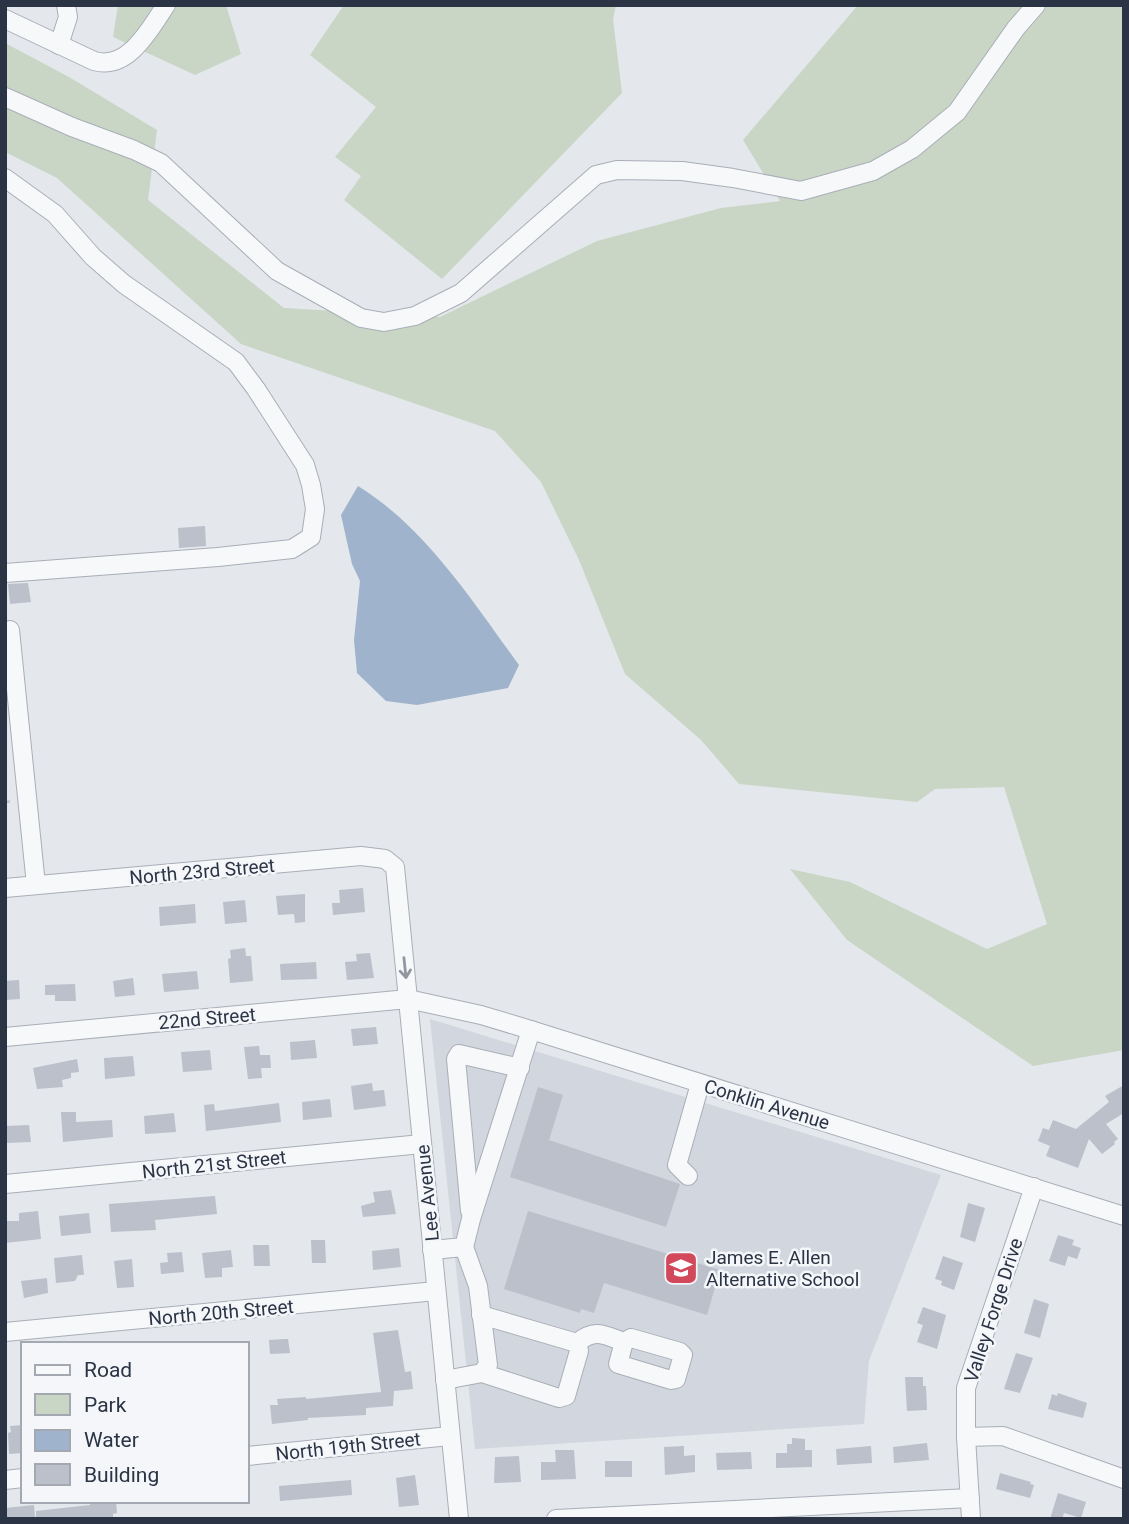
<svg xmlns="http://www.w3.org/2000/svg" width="1129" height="1524" font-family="Roboto,sans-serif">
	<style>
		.built { fill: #d2d6de }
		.green { fill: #c9d6c5 }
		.water { fill: #9fb4cc }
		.building { fill: #bbc0ca }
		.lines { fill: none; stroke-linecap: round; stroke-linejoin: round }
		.minor-casing { stroke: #a9aeb7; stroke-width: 20 }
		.path { stroke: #c2c5cb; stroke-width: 2.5; stroke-dasharray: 5 5; stroke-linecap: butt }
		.minor { stroke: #f7f8fa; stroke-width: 18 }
		.oneway { stroke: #9196a0 }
		.labels { text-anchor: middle; stroke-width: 5; stroke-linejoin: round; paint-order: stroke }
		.street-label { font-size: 19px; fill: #2b3445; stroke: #f4f6f9 }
		.poi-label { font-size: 19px; fill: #2b3445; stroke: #f4f6f9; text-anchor: start }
	</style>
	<rect width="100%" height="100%" fill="#e4e7ec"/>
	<polygon class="built" points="430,1019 941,1175 869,1361 864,1424 475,1449"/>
	<g class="green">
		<polygon points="118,5 226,5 241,54 195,75 113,37"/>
		<polygon points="344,5 616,5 613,19 622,93 442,279 344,200 361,176 335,157 376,107 310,55"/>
		<polygon points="858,5 1124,5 1124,1050 1033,1066 847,940 790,869 850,882 987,949 1047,924 1004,787 935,789 917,802 739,784 701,740 625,674 579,560 541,482 495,431 241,344 57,178 5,152 5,43 69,77 157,130 148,200 284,308 440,317 597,241 721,208 780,201 743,140"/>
	</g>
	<path class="water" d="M358,486c68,42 115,116 161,179l-11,23 -91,17 -31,-4 -29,-28 -3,-33 6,-59 -8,-17 -11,-49z"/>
	<g class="building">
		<polygon points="205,526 206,546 179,548 178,528"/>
		<polygon points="28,583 31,602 10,604 8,584"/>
		<polygon points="363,888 365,912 333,915 332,903 340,903 339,890"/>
		<polygon points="305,894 305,922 295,923 294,914 278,915 276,896"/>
		<polygon points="245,900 247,922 225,924 223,902"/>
		<polygon points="195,904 196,923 160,926 159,907"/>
		<polygon points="245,948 246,956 251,956 253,981 230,983 228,959 231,958 230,950"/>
		<polygon points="370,953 374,978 347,980 345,962 357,961 356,954"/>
		<polygon points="316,962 317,979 281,980 280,964"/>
		<polygon points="197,971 199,989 164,992 162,974"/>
		<polygon points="133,978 135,995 115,997 113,981"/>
		<polygon points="19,980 20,999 5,1000 5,981"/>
		<polygon points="75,984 76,1001 55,1001 55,995 45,995 45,985"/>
		<polygon points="376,1027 378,1044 353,1046 351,1029"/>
		<polygon points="315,1040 317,1058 291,1060 290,1042"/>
		<polygon points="259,1046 260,1055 270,1055 271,1068 261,1068 262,1078 248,1079 244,1047"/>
		<polygon points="210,1050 212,1070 183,1072 181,1052"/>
		<polygon points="133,1056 135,1076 105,1079 104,1058"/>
		<polygon points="77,1059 79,1072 71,1073 71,1078 62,1080 63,1087 37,1089 33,1068"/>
		<polygon points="372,1083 373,1091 384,1090 386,1106 354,1110 351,1086"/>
		<polygon points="1124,1085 1124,1113 1106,1124 1118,1139 1114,1142 1115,1144 1102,1154 1089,1139 1078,1168 1046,1156 1050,1146 1038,1141 1043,1128 1049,1130 1053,1120 1076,1129 1109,1102 1105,1096"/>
		<polygon points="538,1087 563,1095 549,1140 680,1184 666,1227 510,1177"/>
		<polygon points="330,1099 332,1117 303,1120 302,1102"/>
		<polygon points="279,1103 281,1122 206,1131 204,1105 214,1104 215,1111"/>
		<polygon points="61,1112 76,1112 76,1122 112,1120 113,1137 63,1142"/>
		<polygon points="174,1113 176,1132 145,1134 144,1116"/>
		<polygon points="29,1125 31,1142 5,1143 5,1126"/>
		<polygon points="391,1190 396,1214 363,1217 361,1206 375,1202 373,1192"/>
		<polygon points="215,1196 217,1214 155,1220 156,1230 111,1232 109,1204"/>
		<polygon points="968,1203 985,1208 975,1242 960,1237"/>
		<polygon points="38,1211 41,1239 5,1243 5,1221 19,1221 19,1213"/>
		<polygon points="528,1211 720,1270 707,1315 604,1283 594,1313 581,1309 580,1313 504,1289"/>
		<polygon points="89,1213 91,1233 61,1236 59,1216"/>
		<polygon points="1058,1235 1074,1240 1072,1245 1081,1248 1077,1259 1068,1256 1065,1266 1049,1261"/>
		<polygon points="311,1240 325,1240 326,1263 312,1263"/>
		<polygon points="253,1245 269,1245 270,1266 254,1266"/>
		<polygon points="399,1248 401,1267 373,1270 372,1251"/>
		<polygon points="231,1250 233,1267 222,1268 222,1277 205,1278 202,1253"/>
		<polygon points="182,1252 184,1272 161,1274 160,1263 168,1262 167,1253"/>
		<polygon points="82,1255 84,1275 78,1275 75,1281 56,1283 54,1258"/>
		<polygon points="943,1256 963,1263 954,1290 941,1285 942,1281 935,1279"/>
		<polygon points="132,1259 134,1287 117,1288 114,1261"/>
		<polygon points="47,1278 48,1293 24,1298 21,1281"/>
		<polygon points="1034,1299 1049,1304 1040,1338 1024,1333"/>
		<polygon points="923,1307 946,1315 937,1349 917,1342 923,1325 917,1323"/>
		<polygon points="398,1330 405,1372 411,1371 413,1389 394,1391 393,1406 366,1408 366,1415 308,1418 308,1420 272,1424 270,1405 278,1405 277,1399 306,1397 306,1399 381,1392 373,1333"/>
		<polygon points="284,1339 288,1339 290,1353 270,1354 269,1340"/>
		<polygon points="1016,1353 1033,1358 1020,1393 1004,1389"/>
		<polygon points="905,1377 923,1377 923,1386 926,1386 927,1410 907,1411"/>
		<polygon points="1058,1393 1087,1403 1083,1418 1048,1409 1052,1394 1057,1396"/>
		<polygon points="23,1425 23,1453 9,1454 8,1433 11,1432 10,1426"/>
		<polygon points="792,1438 805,1439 805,1450 812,1450 812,1467 776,1468 776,1453 787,1453 787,1444 792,1444"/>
		<polygon points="927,1443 929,1460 894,1463 893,1447"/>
		<polygon points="684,1446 684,1456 695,1455 695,1472 665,1475 664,1447"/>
		<polygon points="871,1446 872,1463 837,1465 836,1449"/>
		<polygon points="555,1450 574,1450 576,1479 541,1480 541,1462 556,1462"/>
		<polygon points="751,1452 752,1469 717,1470 716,1453"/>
		<polygon points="519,1456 521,1482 494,1483 495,1457"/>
		<rect x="605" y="1461" width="27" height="16"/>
		<polygon points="1000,1473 1031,1482 1030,1484 1034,1485 1030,1498 996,1489"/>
		<polygon points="415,1475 419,1505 399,1507 396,1478"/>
		<polygon points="351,1480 352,1495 280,1501 279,1486"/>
		<polygon points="1058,1493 1086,1502 1081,1518 1064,1513 1062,1519 1050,1519"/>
		<polygon points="90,1501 116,1501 117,1513 113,1514 113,1517 102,1519 36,1519 36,1511 90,1505"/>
		<polygon points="34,1505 35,1517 5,1519 5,1508"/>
	</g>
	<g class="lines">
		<g class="minor-casing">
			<g id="minor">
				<path d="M5,19l89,42c34,10 56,-32 72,-56"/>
				<polyline points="59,45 68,17 66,5"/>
				<polyline points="5,97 72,127 134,150 161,163 277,271 361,318 384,322 415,316 461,293 596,175 617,170 682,171 733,178 801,191 873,171 912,149 957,112 1016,28 1036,5"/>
				<polyline points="5,178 55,214 93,257 124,284 236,362 256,389 305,465 311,485 315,509 311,537 292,549 218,557 5,573"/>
				<polyline points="5,631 10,630 36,885"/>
				<polyline points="5,888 361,856 385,859 395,867 459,1519"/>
				<polyline points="5,1037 408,999 481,1015 531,1030 1124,1216"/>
				<polyline points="688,1176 677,1165 700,1084"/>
				<polyline points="5,1184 422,1144"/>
				<polyline points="470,1211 456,1059 459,1054 520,1068"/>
				<polyline points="432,1250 464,1247 471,1219 531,1030"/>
				<polyline points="481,1315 577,1343 579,1351 566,1396 559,1398 482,1373"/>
				<polyline points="5,1332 436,1291"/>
				<path d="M577,1343c18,-15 27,-8 47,-1l-6,22 53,16 5,-1 7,-24 -3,-3 -49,-14 -7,4"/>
				<polyline points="445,1380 482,1373 488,1365 478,1286 464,1247"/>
				<polyline points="966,1437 1003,1436 1124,1479"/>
				<polyline points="247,1456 450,1436"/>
				<polyline points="5,1480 23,1478"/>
				<polyline points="556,1519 970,1498"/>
				<polyline points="971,1519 966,1437 966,1388 1034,1187"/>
			</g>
		</g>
		<polyline class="path" points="5,802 14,801"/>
		<use href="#minor" class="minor"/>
	</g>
	<defs><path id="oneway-shaft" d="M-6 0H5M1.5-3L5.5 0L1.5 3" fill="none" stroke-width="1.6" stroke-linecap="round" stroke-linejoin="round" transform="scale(1.75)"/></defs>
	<use class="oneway" href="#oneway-shaft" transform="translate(405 968) rotate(84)"/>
	<defs>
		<g id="school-square" transform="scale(1.75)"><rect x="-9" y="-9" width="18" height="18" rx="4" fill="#d1495b" stroke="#f4f6f9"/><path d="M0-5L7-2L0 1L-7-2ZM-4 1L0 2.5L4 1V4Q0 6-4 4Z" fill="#fff"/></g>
	</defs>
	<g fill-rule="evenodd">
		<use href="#school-square" x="681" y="1268"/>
	</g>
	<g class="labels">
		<g class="street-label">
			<text transform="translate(202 871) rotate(-5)" y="7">North 23rd Street</text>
			<text transform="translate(207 1018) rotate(-5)" y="7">22nd Street</text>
			<text transform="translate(767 1104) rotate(17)" y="7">Conklin Avenue</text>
			<text transform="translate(214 1164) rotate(-6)" y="7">North 21st Street</text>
			<text transform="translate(427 1193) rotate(-96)" y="7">Lee Avenue</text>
			<text transform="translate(993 1310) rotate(-72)" y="7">Valley Forge Drive</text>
			<text transform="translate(221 1312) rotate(-5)" y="7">North 20th Street</text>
			<text transform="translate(348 1446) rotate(-6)" y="7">North 19th Street</text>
		</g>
		<g class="poi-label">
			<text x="706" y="1264">James E. Allen<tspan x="706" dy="22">Alternative School</tspan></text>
		</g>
	</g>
	<rect width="1129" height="1524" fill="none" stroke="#2b3445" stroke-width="14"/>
	<rect x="21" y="1342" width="228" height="161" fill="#f4f6f9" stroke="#a4a8b1" stroke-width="2"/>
	<rect x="35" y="1365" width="35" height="10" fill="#f7f8fa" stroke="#a4a8b1" stroke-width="2"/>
	<text x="84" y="1377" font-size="21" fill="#2b3445">Road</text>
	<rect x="35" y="1394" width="35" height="21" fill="#c9d6c5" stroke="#a4a8b1" stroke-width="2"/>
	<text x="84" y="1412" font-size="21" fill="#2b3445">Park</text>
	<rect x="35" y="1430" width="35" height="21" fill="#9fb4cc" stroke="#a4a8b1" stroke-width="2"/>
	<text x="84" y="1447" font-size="21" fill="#2b3445">Water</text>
	<rect x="35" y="1464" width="35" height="21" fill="#bbc0ca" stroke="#a4a8b1" stroke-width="2"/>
	<text x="84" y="1482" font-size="21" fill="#2b3445">Building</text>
</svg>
